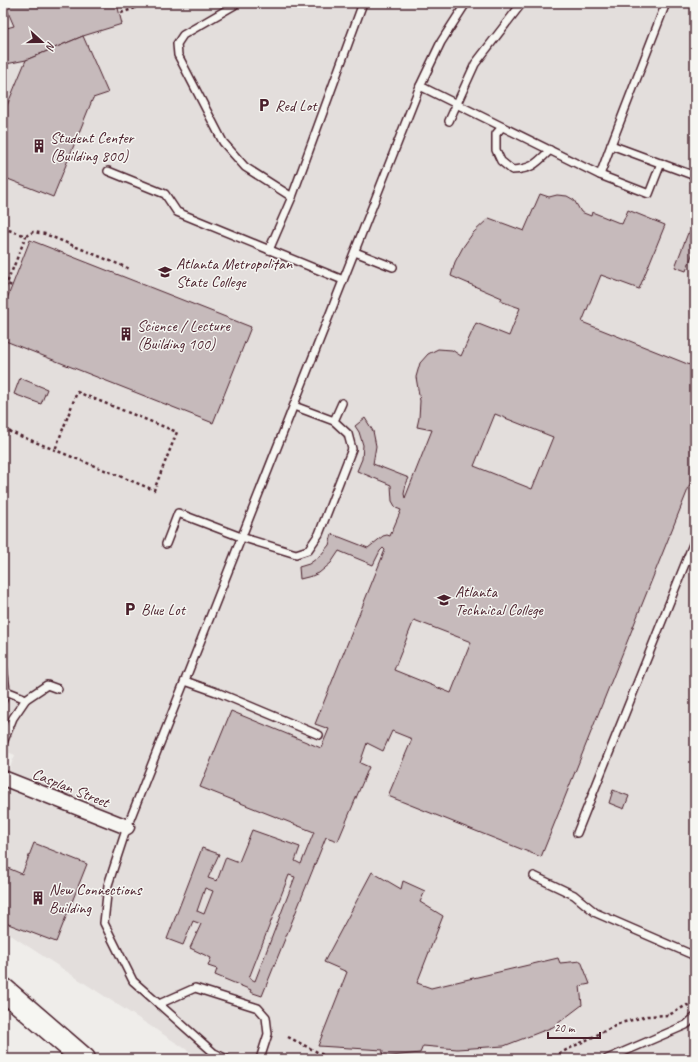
<svg xmlns="http://www.w3.org/2000/svg" width="698" height="1062" font-family="Caveat,sans-serif">
	<style>
		.built { fill: #e3dedc }
		.building { fill: #c6babb; stroke: #4a1f2b; fill-rule: evenodd }
		.lines { fill: none; stroke-linecap: round; stroke-linejoin: round }
		.lane-casing { stroke: #4a1f2b; stroke-width: 10 }
		.street-casing { stroke: #4a1f2b; stroke-width: 17 }
		.highway-casing { stroke: #4a1f2b; stroke-width: 25 }
		.path { stroke: #4a1f2b; stroke-width: 2.5; stroke-dasharray: 3 3; stroke-linecap: butt }
		.lane { stroke: #f6f6f2; stroke-width: 7 }
		.street { stroke: #f6f6f2; stroke-width: 14 }
		.highway { stroke: #f6f6f2; stroke-width: 22 }
		.path-bridge { stroke: #4a1f2b; stroke-width: 2.5; stroke-dasharray: 3 3; stroke-linecap: butt }
		.labels { text-anchor: middle; stroke-width: 3; stroke-linejoin: round; paint-order: stroke }
		.poi-label { font-size: 16px; fill: #4a1f2b; stroke: #f6f6f2; text-anchor: start }
		.street-label { font-size: 16px; fill: #4a1f2b; stroke: #f6f6f2 }
	</style>
	<rect width="100%" height="100%" fill="#efedea"/>
	<filter id="ink" filterUnits="userSpaceOnUse"><feTurbulence type="fractalNoise" baseFrequency=".025" numOctaves="2"/><feDisplacementMap in="SourceGraphic" scale="8" xChannelSelector="R" yChannelSelector="G"/><feConvolveMatrix kernelMatrix="1 2 1 2 8 2 1 2 1" color-interpolation-filters="sRGB"/></filter>
	<g filter="url(#ink)">
		<polygon class="built" points="3,3 695,3 695,1059 201,1059 3,930 3,785 15,755 3,750"/>
		<g class="building">
			<polygon points="4,3 102,3 103,6 117,4 122,24 83,36 26,60 6,64 3,54 3,29 14,26"/>
			<polygon points="83,36 108,93 93,98 53,197 3,177 3,115 26,60"/>
			<path d="M540,194l9,3 8,-2 10,1 7,4 7,12 10,4 1,-4 30,12 6,-14 37,15 -26,64 -38,-14 -19,47 113,45v105l-154,385 -153,-61 24,-57 -20,-8 -9,20 -16,-8 -7,20 9,4 -31,74 -12,-4 -64,159 -12,-4 1,-2 -36,-15 2,-6 -9,-3 3,-8 -21,-10 11,-24 -8,-3 -10,24 -16,-6 35,-91 17,6 -11,24 9,3 9,-24 13,5 13,-32 48,17 -5,14 6,3 13,-32 -114,-45 31,-76 90,37 8,-19 -14,-5 70,-174 -2,-2 -3,3 -7,14 -34,-14 -8,12 -12,10 -7,3 -12,3 -1,-12 10,-3 11,-8 9,-11 3,-11 36,14 15,-12 4,-1 3,1 11,-26 -5,-2 -4,-7 -1,-16 -34,-14 5,-12 1,-14 -4,-13 -4,-6 10,-8 8,13 3,15 -3,18 36,14 -3,6 -2,10 1,4 27,-68 -15,-3 2,-9 1,-17 -4,-24 4,-14 8,-9 10,-5 14,1 9,6 15,-33 33,13 11,-28 -20,-7 2,-3 -51,-22 4,-14 8,-15 10,-14 16,-15 35,13zM495,414l58,23 -21,52 -58,-23zM414,620l57,22 -20,51 -57,-23zM289,875l6,2 -40,104 -6,-3zM205,888l8,3 -9,23 -7,-3z"/>
			<polygon points="688,233 695,235 695,247 686,271 675,267"/>
			<polygon points="30,240 251,327 213,423 3,340 3,309"/>
			<polygon points="20,378 47,389 41,404 14,394"/>
			<polygon points="613,790 629,796 624,809 609,803"/>
			<polygon points="34,843 87,864 56,942 3,922 3,866 22,874"/>
			<polygon points="372,872 401,889 403,881 425,891 420,902 443,916 417,983 431,988 558,958 560,963 581,961 590,984 580,986 582,1005 553,1027 504,1046 457,1049 423,1046 420,1053 382,1057 383,1050 318,1046 347,972 324,962"/>
		</g>
		<g class="lines">
			<g class="lane-casing">
				<g id="lane">
					<polyline points="237,3 233,6 183,35 177,44 178,55 223,142 245,167 292,197"/>
					<polyline points="420,86 600,175 649,194 661,163"/>
					<polyline points="449,121 475,64 522,3"/>
					<path d="M502,127l-6,7v16l5,11 11,9c20,-1 24,-6 38,-20"/>
					<polyline points="611,145 666,3"/>
					<polyline points="108,171 165,194 177,212 343,280"/>
					<polyline points="600,175 611,145 695,176"/>
					<polyline points="269,250 292,197 363,3"/>
					<polyline points="355,252 393,267"/>
					<polyline points="334,421 342,403"/>
					<polyline points="166,544 178,513 241,537 296,554 308,550 319,534 352,449 348,434 334,421 294,406"/>
					<polyline points="3,666 6,691 26,699"/>
					<polyline points="185,681 219,693 319,735"/>
					<polyline points="3,700 6,691"/>
					<polyline points="3,743 13,718 26,699 47,685 58,689"/>
					<polyline points="577,833 695,539"/>
					<polyline points="534,876 574,895 596,913 695,956"/>
					<polyline points="159,1004 195,988 258,1008 266,1017 268,1034 260,1059"/>
					<polyline points="227,1059 214,1053 133,981 104,923 108,885 127,827 420,86 441,42 466,3"/>
					<polyline points="607,1059 686,1025 695,1017"/>
				</g>
			</g>
			<g class="street-casing">
				<polyline id="street" points="3,778 127,827"/>
			</g>
			<g class="highway-casing">
				<polyline id="highway" points="3,989 84,1059"/>
			</g>
			<g class="path">
				<polyline points="121,13 149,3"/>
				<polyline points="3,228 26,236 33,232 45,234 130,269"/>
				<polyline points="3,272 10,275"/>
				<polyline points="3,293 26,236"/>
				<polyline points="3,429 154,490 177,432 77,392 55,450"/>
				<polyline points="288,1037 329,1058 345,1059 437,1059"/>
				<polyline points="548,1059 621,1023 647,1016 669,1015 687,1005 691,1007"/>
			</g>
			<use href="#lane" class="lane"/>
			<use href="#street" class="street"/>
			<use href="#highway" class="highway"/>
			<polyline class="path-bridge" points="3,282 12,286"/>
		</g>
	</g>
	<defs>
		<g id="parking-bare" transform="scale(1.08)"><path d="M-3.5-5.5H1a3.5 3.5 0 0 1 0 7H-1V5.5H-3.5ZM-1-3.4V-.6H.8a1.4 1.4 0 0 0 0-2.8Z" fill="#4a1f2b" stroke="#f6f6f2" stroke-width="2.5" paint-order="stroke"/></g>
		<g id="building-bare" transform="scale(1.08)"><path d="M-4-6H4V6H1V3H-1V6H-4ZM-2.5-4.3h1.7v1.8h-1.7ZM.8-4.3h1.7v1.8H.8ZM-2.5-1h1.7V.8h-1.7ZM.8-1h1.7V.8H.8Z" fill="#4a1f2b" stroke="#f6f6f2" stroke-width="2.5" paint-order="stroke"/></g>
		<g id="university-bare" transform="scale(1.08)"><path d="M0-5L7-2L0 1L-7-2ZM-4 1L0 2.5L4 1V4Q0 6-4 4Z" fill="#4a1f2b" stroke="#f6f6f2" stroke-width="2.5" paint-order="stroke"/></g>
	</defs>
	<g fill-rule="evenodd">
		<use href="#parking-bare" x="264" y="105"/>
		<use href="#building-bare" x="39" y="146"/>
		<use href="#university-bare" x="165" y="272"/>
		<use href="#building-bare" x="126" y="334"/>
		<use href="#university-bare" x="444" y="600"/>
		<use href="#parking-bare" x="130" y="609"/>
		<use href="#building-bare" x="38" y="898"/>
	</g>
	<g class="labels">
		<g class="poi-label">
			<text x="275" y="111">Red Lot</text>
			<text x="50" y="143">Student Center<tspan x="50" dy="18">(Building 800)</tspan></text>
			<text x="176" y="269">Atlanta Metropolitan<tspan x="176" dy="18">State College</tspan></text>
			<text x="137" y="331">Science / Lecture<tspan x="137" dy="18">(Building 100)</tspan></text>
			<text x="455" y="597">Atlanta<tspan x="455" dy="18">Technical College</tspan></text>
			<text x="141" y="615">Blue Lot</text>
			<text x="49" y="895">New Connections<tspan x="49" dy="18">Building</tspan></text>
		</g>
		<g class="street-label">
			<text transform="translate(71 787) rotate(22)" y="6">Casplan Street</text>
		</g>
	</g>
	<rect width="698" height="1062" fill="none" stroke="#f6f6f2" stroke-width="16"/>
	<rect x="8" y="8" width="682" height="1046" fill="none" stroke="#4a1f2b" stroke-width="1.5" filter="url(#ink)"/>
	<g transform="translate(42 42) rotate(111)" stroke="#f6f6f2" stroke-width="3" paint-order="stroke">
	<path d="M0-3L7 15L0 10L-7 15Z" fill="#4a1f2b"/>
	<text y="-6" font-size="11" font-weight="bold" text-anchor="middle" fill="#4a1f2b">N</text>
	</g>
	<path d="M548 1032v6h52v-6" fill="none" stroke="#4a1f2b" stroke-width="2"/>
	<text x="554" y="1032" font-size="12" fill="#4a1f2b" stroke="#f6f6f2" stroke-width="3" paint-order="stroke">20 m</text>
</svg>
